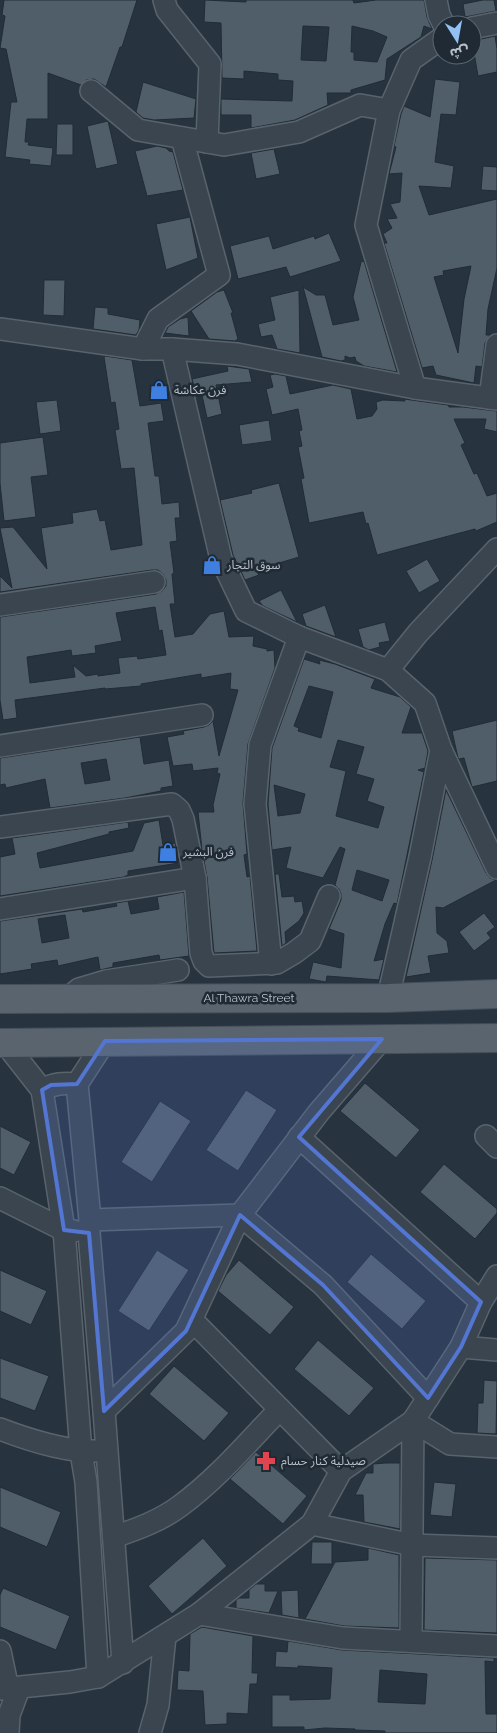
<svg xmlns="http://www.w3.org/2000/svg" width="497" height="1733" font-family="Raleway,'Noto Sans Arabic',sans-serif">
	<style>
		.building { fill: #505e69; stroke: #212c36; fill-rule: evenodd }
		.lines { fill: none; stroke-linecap: round; stroke-linejoin: round }
		.minor-casing { stroke: #59636c; stroke-width: 24 }
		.major-casing { stroke: #444e58; stroke-width: 30 }
		.minor { stroke: #3b454f; stroke-width: 21 }
		.major { stroke: #59646f; stroke-width: 28 }
		.marked { fill: #5376d3; fill-opacity: 0.2; stroke: #5376d3; stroke-width: 4; stroke-linejoin: round }
		.labels { text-anchor: middle; stroke-width: 5; stroke-linejoin: round; paint-order: stroke }
		.poi-label { font-size: 12px; fill: #b7c0c9; stroke: #1f2a34; text-anchor: start }
		.street-label { font-size: 12px; fill: #b7c0c9; stroke: #1f2a34 }
	</style>
	<rect width="100%" height="100%" fill="#27333f"/>
	<g class="building">
		<polygon points="4,0 137,0 122,47 120,47 106,87 94,79 86,80 81,85 48,73 48,119 27,119 25,142 29,142 28,145 53,148 51,166 29,164 30,160 5,157 11,102 17,102 6,49 0,48 5,16 2,15"/>
		<path d="M205,0l41,2v-2h107l1,3 22,-3h48l3,17 5,12 -8,-3 -3,11 -34,22 -2,21 -34,10v3h-24l1,12 -33,15 -44,8v-13h-30v-16l71,2 1,-20 -15,-1v-6l-34,-3v8l-22,-1 -1,-55 -17,-1zM303,26l26,1 -3,34 -25,-1zM352,26l21,5 14,6 -10,25 -23,-2v-8h-3z"/>
		<polygon points="483,0 494,0 496,11 465,17 463,4"/>
		<polygon points="495,36 497,49 497,72 478,76 472,41"/>
		<path d="M435,79l25,3 -4,33 -15,-1 -6,48 19,4 -3,22 -32,-2 10,29 68,-16v69l-9,41 -2,26h4l-5,8 -3,24 -6,-1 -2,17 -38,-8 -3,-9 -11,2 -38,-125h3l-4,-9 9,-6 -5,-9 10,-1 -7,-14 10,-2 2,-29 -13,1 7,-27 -2,-1 7,-32 3,-8 26,11zM471,266l-7,33 -6,54 -24,-76 10,-2 -1,-4z"/>
		<polygon points="143,82 196,99 194,118 154,120 143,118 136,112"/>
		<polygon points="108,121 118,164 96,169 87,126"/>
		<polygon points="57,124 73,124 73,155 56,155"/>
		<polygon points="157,146 166,148 169,151 173,152 183,190 147,196 135,151"/>
		<polygon points="274,149 280,174 256,179 251,153"/>
		<polygon points="483,166 497,167 497,191 481,190"/>
		<polygon points="190,217 198,258 166,270 156,224"/>
		<polygon points="329,233 341,261 290,277 286,267 238,279 230,246 269,236 273,249 314,236 315,239"/>
		<polygon points="364,261 397,372 364,366 356,361 355,357 350,358 345,356 345,360 341,361 322,357 303,287 316,295 325,295 333,325 359,320 353,297 361,262"/>
		<polygon points="44,280 65,280 64,316 43,315"/>
		<polygon points="224,290 233,313 231,313 238,339 235,341 209,339 191,311 217,292"/>
		<polygon points="299,290 300,353 277,349 272,335 261,337 258,324 275,320 270,297"/>
		<polygon points="95,307 108,308 108,314 140,320 139,330 136,335 93,329"/>
		<polygon points="188,317 189,336 165,333 168,327 180,319"/>
		<path d="M105,356l27,4 8,46 21,-3 3,18 -16,2 7,53h4l3,28 17,-2 1,16h-5l2,23 -7,1 4,31 -2,1 3,30h-5l5,33 18,-3 17,-20 14,-3 5,26 25,-1 -1,10 14,3v2l7,-1 1,18 -27,76 -5,59 4,51 -3,1 3,22 3,-1 7,75 -43,2 -7,-76 -5,-27 -4,-38h16l-1,-7 7,-31 -3,-1 1,-5 -25,3 -1,-7 -19,2 -6,-29 17,-3 -1,-3 21,-4 5,-2 4,-4 6,35 19,-66 -8,-1 1,-16 -30,5v-4l-60,10v2l-36,3v-1l-90,12 2,18 -14,2 -3,-20v-83l156,-23 6,-3 4,-5v-6l-3,-6 -5,-4h-6l-152,22v-16l12,12 -12,-60 13,-1 34,42 -6,-41 32,-5 -1,-10 25,-4 3,12 5,-1 6,30 31,-5 -8,-77 -13,1 -6,-39 4,-1 -4,-27 -4,1 -7,-46zM155,607l4,24 3,-1 4,25 -28,4 -1,-3 -19,2 2,15 -22,3v-2l-12,2 -13,-11 2,12 -45,6 -3,-26 44,-7 1,6 24,-3 -1,-7 27,-5 -6,-28z"/>
		<polygon points="227,366 249,369 252,382 216,385 222,414 207,418 202,395 200,396 198,386 194,386 192,379 228,371"/>
		<polygon points="275,374 286,376 290,394 333,385 351,389 357,419 372,416 377,409 376,402 383,400 405,401 404,399 448,405 449,407 463,407 497,411 497,432 484,429 486,419 454,419 465,443 461,445 474,474 477,473 487,496 497,493 497,522 476,531 475,529 377,555 368,523 366,524 363,512 309,523 301,479 304,478 298,447 302,446 299,431 302,430 298,409 272,415 266,389 273,387 270,375"/>
		<polygon points="57,400 61,431 40,434 36,402"/>
		<polygon points="269,420 272,441 242,445 239,425"/>
		<polygon points="43,437 48,475 31,477 36,517 4,521 0,483 0,443"/>
		<polygon points="279,483 299,557 256,570 259,575 245,580 233,555 220,500 252,493 251,490"/>
		<polygon points="427,559 440,581 419,593 406,571"/>
		<polygon points="281,590 297,622 263,606 259,601"/>
		<polygon points="325,605 336,637 306,626 302,614"/>
		<polygon points="385,622 390,641 379,643 380,647 369,650 363,647 358,629"/>
		<path d="M304,659l16,5 -1,-4 16,4 40,15 -4,9 29,9 11,10 -9,26h20l6,18 -3,17 -7,2 6,2 -27,132 -3,-1 -9,21 -11,37 10,-2 -5,21 -52,-4 -1,6 -17,-3 4,-17 28,6 3,-34 -15,-5 12,-29v-6l-2,-5 -4,-4 10,-36 -5,-2 -17,31 -37,-10 5,-21 -19,3 -4,-46 4,-56zM309,686l24,6 -12,46 -23,-7 1,-3 -5,-2zM338,740l26,7 -8,27 18,5 -7,22 17,6 -6,21 -42,-12 10,-45 -16,-4zM274,785l31,9 -5,19 -22,3zM357,870l32,10 -7,21 -30,-11z"/>
		<polygon points="497,720 497,781 472,787 464,758 459,759 458,758 452,731"/>
		<path d="M140,737l4,27 25,-4 4,26 -12,2v3l-36,7 -75,10 -5,-29 -39,9 -1,-4 -5,1v-27zM106,759l4,21 -25,4 -4,-21z"/>
		<polygon points="446,790 486,873 490,878 496,880 443,908 436,907 437,933 447,941 449,953 428,956 431,973 406,977 432,860"/>
		<polygon points="159,820 163,845 175,843 179,863 128,871 128,875 124,877 0,896 0,857 15,854 12,838 128,822 129,828 109,832 109,834 37,853 40,868 133,851 144,823"/>
		<polygon points="275,874 279,874 282,897 294,896 295,902 302,901 304,913 299,921 285,932 286,943 282,946"/>
		<path d="M184,892l5,64 -29,4 -1,-5 -46,8v4l-13,3 -2,-13 -40,9 -1,-6 -26,4 1,5 -32,5v-53l82,-12 1,3 34,-6 -1,-3 12,-2 3,13 28,-5 -2,-12zM65,915l4,23 -27,5 -4,-24z"/>
		<polygon points="484,913 495,927 487,933 491,938 474,951 459,932"/>
		<polygon points="365,1083 420,1130 396,1158 340,1111"/>
		<polygon points="246,1090 277,1110 238,1171 206,1150"/>
		<polygon points="160,1101 191,1121 152,1182 121,1162"/>
		<polygon points="0,1126 31,1142 14,1175 0,1168"/>
		<polygon points="444,1164 497,1209 497,1213 475,1239 420,1192"/>
		<polygon points="157,1250 189,1270 149,1331 118,1311"/>
		<polygon points="371,1254 426,1301 402,1329 347,1282"/>
		<polygon points="239,1260 294,1307 270,1335 218,1291 226,1275"/>
		<polygon points="0,1270 47,1291 31,1325 0,1311"/>
		<polygon points="318,1340 374,1388 349,1416 294,1369"/>
		<polygon points="0,1358 49,1376 35,1411 0,1398"/>
		<polygon points="174,1366 229,1413 204,1441 149,1394"/>
		<polygon points="484,1380 497,1381 496,1434 477,1433 478,1403 483,1403"/>
		<polygon points="256,1452 307,1496 283,1524 230,1479"/>
		<polygon points="386,1463 400,1463 400,1529 364,1522 363,1495 355,1495 366,1473 373,1473 373,1464"/>
		<polygon points="434,1482 456,1484 452,1517 430,1515"/>
		<polygon points="0,1487 61,1512 47,1547 0,1527"/>
		<polygon points="203,1538 227,1566 172,1614 148,1586"/>
		<polygon points="312,1542 332,1542 332,1564 311,1564"/>
		<polygon points="368,1548 399,1555 399,1628 344,1626 305,1619 335,1562 368,1560"/>
		<polygon points="425,1558 497,1560 497,1633 424,1630"/>
		<polygon points="256,1584 265,1584 265,1591 278,1591 269,1613 236,1608 236,1600 239,1598 249,1598 249,1590"/>
		<polygon points="3,1588 70,1616 56,1650 0,1627 0,1595"/>
		<polygon points="298,1590 299,1618 282,1615 281,1591"/>
		<polygon points="202,1627 253,1636 252,1673 258,1673 257,1684 250,1684 248,1714 227,1713 227,1724 205,1725 203,1691 177,1690 178,1670 189,1671 190,1634"/>
		<path d="M288,1641l54,9 152,8v4l-9,-1 1,53h11v19h-112v-2l-30,-1v-1l-30,-1 -21,2v-3h-32v-32h18v5l40,-1 2,-31 -34,-2v2l-23,-1 1,-16 11,1zM380,1670l47,4 -2,30 -47,-2z"/>
	</g>
	<g class="lines">
		<g class="minor-casing">
			<g id="minor">
				<polyline points="164,0 167,10 210,64 207,142"/>
				<polyline points="436,0 439,15 444,25"/>
				<polyline points="472,28 497,23"/>
				<polyline points="91,91 138,130 224,145 299,132 360,105 389,110"/>
				<polyline points="0,329 143,349 172,349 237,354 415,388 497,399"/>
				<polyline points="143,349 158,319 219,275 182,138"/>
				<polyline points="172,349 221,559 246,611 299,637 388,670 425,703 441,750 497,868"/>
				<polyline points="415,388 366,225 389,110 411,60 442,38"/>
				<polyline points="490,398 497,345"/>
				<polyline points="0,605 154,582"/>
				<polyline points="388,670 418,633 497,549"/>
				<polyline points="0,746 202,715"/>
				<polyline points="0,827 172,804 179,810 183,819 195,878 201,953 204,961 209,966 277,963 294,953 310,941 329,896"/>
				<polyline points="0,909 195,878"/>
				<polyline points="271,964 255,804 260,745 299,637"/>
				<polyline points="388,998 420,857 441,750"/>
				<polyline points="67,999 79,989 106,981 178,970"/>
				<polyline points="105,1041 77,1084 90,1220 89,1233 104,1411 123,1663"/>
				<polyline points="5,1043 42,1090 64,1230 81,1452 86,1482 98,1677"/>
				<path d="M42,1090c12,-7 22,-7 35,-6"/>
				<polyline points="486,1136 497,1147"/>
				<polyline points="299,1137 481,1302"/>
				<polyline points="0,1198 64,1230 74,1231"/>
				<polyline points="90,1220 240,1215 323,1285 428,1398"/>
				<polyline points="192,1320 341,1471"/>
				<polyline points="461,1347 497,1350"/>
				<polyline points="104,1411 186,1331 240,1215 319,1112 382,1039"/>
				<polyline points="413,1421 450,1444 497,1447"/>
				<path d="M0,1429c26,10 67,23 95,22"/>
				<polyline points="312,1524 413,1545 497,1548"/>
				<path d="M114,1537c23,-8 46,-16 66,-31 37,-27 68,-64 100,-97"/>
				<polyline points="199,1614 343,1638 497,1646"/>
				<polyline points="411,1641 413,1421"/>
				<polyline points="0,1651 8,1689"/>
				<polyline points="0,1689 70,1682 98,1677 199,1614 312,1524 341,1471 413,1421 461,1347 481,1302 497,1276"/>
				<polyline points="8,1733 9,1715 19,1688"/>
				<polyline points="150,1733 158,1705 165,1636"/>
			</g>
		</g>
		<g class="major-casing">
			<g id="major">
				<polyline points="0,999 388,998 497,994"/>
				<polyline points="0,1043 497,1038"/>
			</g>
		</g>
		<use href="#minor" class="minor"/>
		<use href="#major" class="major"/>
	</g>
	<path class="marked" d="M382,1039l-83,98 182,165 -20,45 -33,51 -105,-113 -83,-70 -54,116 -82,80 -15,-178 -25,-3 -22,-140 9,-5 26,-1 28,-43z"/>
	<defs>
		<g id="shop-bare" transform="scale(1.5)"><path d="M-5-2.5h2.3a2.7 3.5 0 0 1 5.4 0H5L5.5 6h-11ZM-1.5-2.5h3a1.5 2.3 0 0 0-3 0Z" fill="#3f7fe0" stroke="#1f2a34" stroke-width="2.5" paint-order="stroke"/></g>
		<g id="pharmacy-bare" transform="scale(1.5)"><path d="M-2-6h4v4h4v4h-4v4h-4v-4h-4v-4h4Z" fill="#e0444e" stroke="#1f2a34" stroke-width="2.5" paint-order="stroke"/></g>
	</defs>
	<g fill-rule="evenodd">
		<use href="#shop-bare" x="159" y="390"/>
		<use href="#shop-bare" x="212" y="565"/>
		<use href="#shop-bare" x="168" y="852"/>
		<use href="#pharmacy-bare" x="266" y="1461"/>
	</g>
	<g class="labels">
		<g class="poi-label">
			<text x="174" y="394">فرن عكاشة</text>
			<text x="227" y="569">سوق التجار</text>
			<text x="183" y="856">فرن البشير</text>
			<text x="281" y="1465">صيدلية كنار حسام</text>
		</g>
		<g class="street-label">
			<text x="249" y="1002">Al Thawra Street</text>
		</g>
	</g>
	<g transform="translate(457 40) rotate(169)"><circle r="24" fill="#1f2a34" stroke="#5c6670"/>
	<path d="M0-4L9 19L0 12L-9 19Z" fill="#93c0f2"/>
	<text y="-8" font-size="14" font-weight="bold" text-anchor="middle" fill="#b7c0c9">ش</text>
	</g>
</svg>
